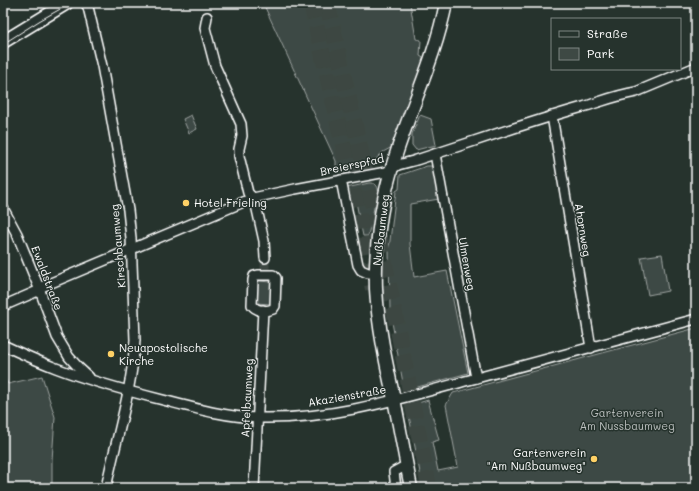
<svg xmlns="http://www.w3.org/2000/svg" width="699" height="491" font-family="Mali,sans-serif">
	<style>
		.green { fill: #3e4944; stroke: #9ea4a2 }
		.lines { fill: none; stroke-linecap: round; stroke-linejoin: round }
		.street-tunnel { stroke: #3c4742; stroke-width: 9; stroke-dasharray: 9 4.5; stroke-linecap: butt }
		.highway-tunnel { stroke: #3c4742; stroke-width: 16; stroke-dasharray: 16 8; stroke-linecap: butt }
		.street-casing { stroke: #fff; stroke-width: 12 }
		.secondary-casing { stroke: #fff; stroke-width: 15 }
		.street { stroke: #26332d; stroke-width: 9 }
		.secondary { stroke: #26332d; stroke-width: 12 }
		.tram { stroke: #fff; stroke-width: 1 }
		.poi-dot { fill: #ffd166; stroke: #26332d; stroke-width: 1.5 }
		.labels { text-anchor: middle; stroke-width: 3; stroke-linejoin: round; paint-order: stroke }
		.street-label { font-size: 11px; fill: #fff; stroke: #26332d }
		.poi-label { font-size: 11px; fill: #fff; stroke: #26332d; text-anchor: start }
		.park-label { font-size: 11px; fill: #bbbfbe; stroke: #26332d }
	</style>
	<rect width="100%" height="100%" fill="#26332d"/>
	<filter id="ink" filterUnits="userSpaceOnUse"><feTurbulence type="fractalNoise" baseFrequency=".025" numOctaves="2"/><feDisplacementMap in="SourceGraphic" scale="8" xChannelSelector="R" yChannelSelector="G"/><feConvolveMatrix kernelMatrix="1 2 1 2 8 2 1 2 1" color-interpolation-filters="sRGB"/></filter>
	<g filter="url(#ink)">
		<g class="green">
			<polygon points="263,3 410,3 416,39 421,40 420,56 425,59 394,146 383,152 370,165 336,172 336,161"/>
			<polygon points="191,115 197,129 189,133 183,119"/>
			<polygon points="420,115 431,119 436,145 416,150 412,145 412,134"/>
			<polygon points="427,166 431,166 433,168 439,199 410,204 410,244 414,277 447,271 468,373 414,388 406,387 403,383 390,311 389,249 396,191 399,189 400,175"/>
			<path d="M369,183c5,0 8,1 9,6l-10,47h-5l-8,-39 -8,-2 -1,-7z"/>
			<polygon points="662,254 668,291 648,295 641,257"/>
			<polygon points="258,281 271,282 270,304 256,303"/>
			<polygon points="696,328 696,488 423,488 409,416 411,407 418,403 428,400 439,440 432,442 438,471 458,467 446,405 453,393"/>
			<polygon points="3,374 8,384 42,376 55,417 52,460 52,488 3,488"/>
		</g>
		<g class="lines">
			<polyline class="street-tunnel" points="265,269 265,258"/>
			<g class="highway-tunnel">
				<polyline points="311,3 360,221 373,289"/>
				<polyline points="327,3 376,219 429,488"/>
			</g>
			<g class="street-casing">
				<g id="street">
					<path d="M85,3l3,4 5,21 9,38 26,144 3,28 4,102c-3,50 -19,99 -29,148"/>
					<polyline points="207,17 205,28 215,66 241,124 242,136 239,149 239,156 248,193 253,198 256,205 264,241 265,258"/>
					<polyline points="552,116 591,348"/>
					<polyline points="435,154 476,378"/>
					<polyline points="341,180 358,265 361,270 368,273 376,273"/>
					<polyline points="3,208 17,234 39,288 57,337 69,357 79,368 89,377"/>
					<path d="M258,275h15l3,3 -1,28 -2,3c-7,3 -17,2 -21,-4l1,-25 1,-4z"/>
					<path d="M39,288l214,-90 42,-9 91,-17 6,-3 6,-4 15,-4c57,-18 113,-38 170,-54 17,-5 34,-12 53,-15l60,-25"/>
					<polyline points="3,306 40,290"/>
					<path d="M3,345c17,8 35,16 53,23 34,13 71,23 107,32 31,8 62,17 95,18 74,2 145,-20 215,-39 75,-20 149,-40 223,-60"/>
					<polyline points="254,488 263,310"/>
					<polyline points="396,488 394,472 407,465"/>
				</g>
			</g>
			<g class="secondary-casing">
				<g id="secondary">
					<polyline points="3,42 67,3"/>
					<path d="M411,488c-6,-30 -11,-59 -17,-89 -8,-36 -16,-73 -18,-110 -1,-30 2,-61 8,-90 14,-68 49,-129 62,-196"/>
				</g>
			</g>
			<use href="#street" class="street"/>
			<use href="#secondary" class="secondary"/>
			<polyline class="tram" points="3,44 39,21 71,3"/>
		</g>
	</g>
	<g class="poi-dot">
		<circle cx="186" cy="203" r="4"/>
		<circle cx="111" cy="354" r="4"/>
		<circle cx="594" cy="459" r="4"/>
	</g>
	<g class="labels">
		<g class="street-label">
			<text transform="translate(352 165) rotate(-12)" y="4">Breierspfad</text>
			<text transform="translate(381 230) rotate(-83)" y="4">Nußbaumweg</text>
			<text transform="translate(583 230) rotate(81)" y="4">Ahornweg</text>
			<text transform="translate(118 246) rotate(-95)" y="4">Kirschbaumweg</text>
			<text transform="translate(467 264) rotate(80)" y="4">Ulmenweg</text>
			<text transform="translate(47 278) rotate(69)" y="4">Ewaldstraße</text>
			<text transform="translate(347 396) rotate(-10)" y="4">Akazienstraße</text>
			<text transform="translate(247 398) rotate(-87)" y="4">Apfelbaumweg</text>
		</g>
		<g class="poi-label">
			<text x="194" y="207">Hotel Frieling</text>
			<text x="119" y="352">Neuapostolische<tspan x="119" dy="13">Kirche</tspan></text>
			<text x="586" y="457" text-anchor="end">Gartenverein<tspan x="586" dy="13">"Am Nußbaumweg"</tspan></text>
		</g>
		<g class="park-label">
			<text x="627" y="417">Gartenverein<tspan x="627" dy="13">Am Nussbaumweg</tspan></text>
		</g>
	</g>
	<rect width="699" height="491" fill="none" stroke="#26332d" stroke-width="16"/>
	<rect x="8" y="8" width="683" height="475" fill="none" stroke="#fff" stroke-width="1.5" filter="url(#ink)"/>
	<rect x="551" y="18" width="130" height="52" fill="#26332d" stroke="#7d8581"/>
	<rect x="559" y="31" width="20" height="6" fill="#26332d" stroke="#7d8581"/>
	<text x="587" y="38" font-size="12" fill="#ffffff">Straße</text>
	<rect x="559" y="48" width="20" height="12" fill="#3e4944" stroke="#7d8581"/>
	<text x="587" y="58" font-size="12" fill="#ffffff">Park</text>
</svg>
